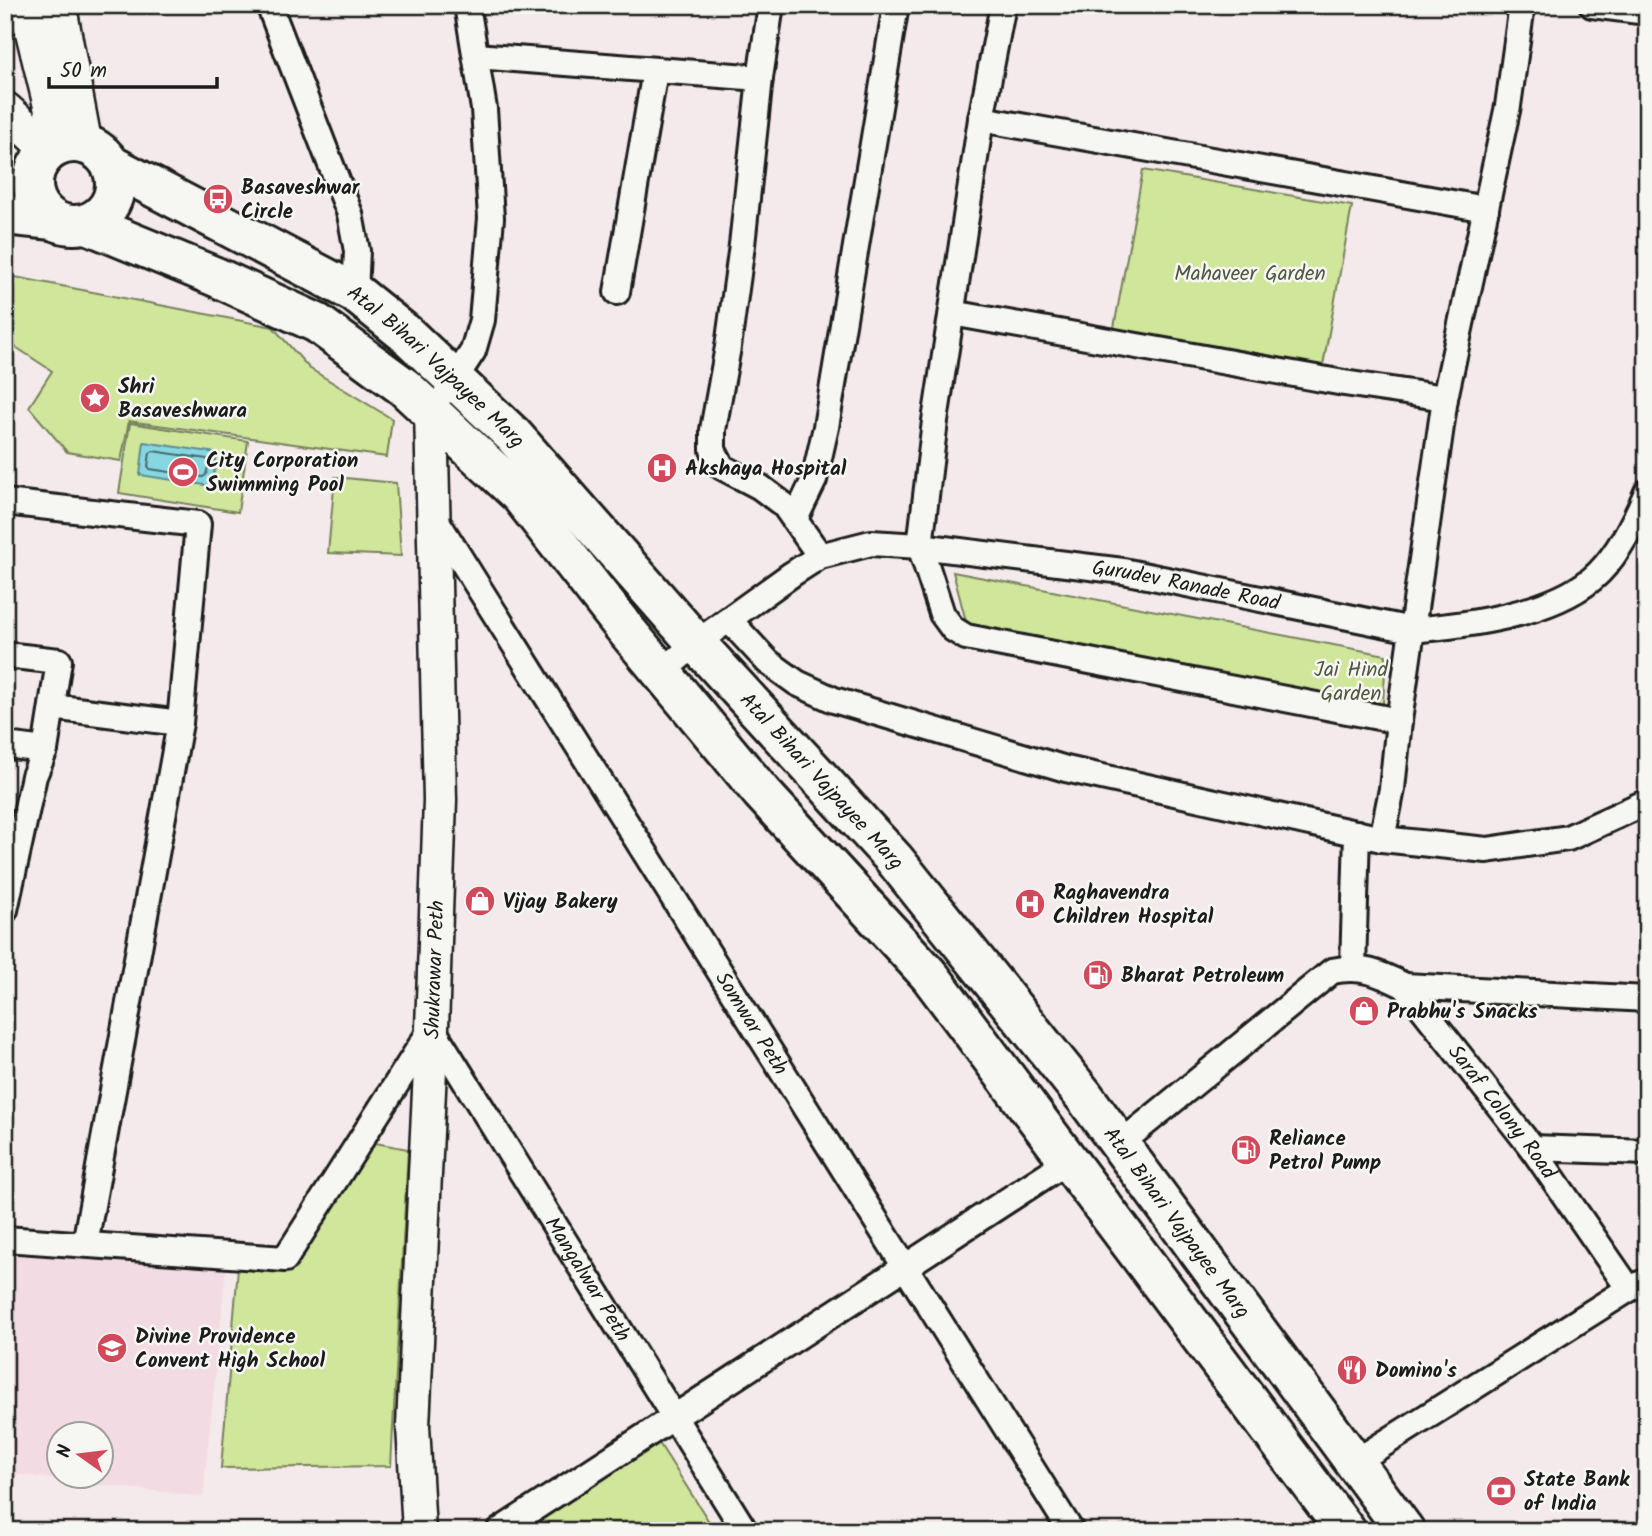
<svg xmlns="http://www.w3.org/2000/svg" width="1652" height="1536" font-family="Kalam,sans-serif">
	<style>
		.built { fill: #f3dbe3; fill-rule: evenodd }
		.green { fill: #cfe69b; stroke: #76815c; stroke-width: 2 }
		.water { fill: #87d7e2; stroke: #5c8c93; stroke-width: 2 }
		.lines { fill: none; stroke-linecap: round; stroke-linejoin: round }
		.shore { stroke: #47676b; stroke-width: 2 }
		.minor-casing { stroke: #1c1c1c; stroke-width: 30 }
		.tertiary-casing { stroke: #1c1c1c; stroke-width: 37 }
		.secondary-casing { stroke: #1c1c1c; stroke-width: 40 }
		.primary-casing { stroke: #1c1c1c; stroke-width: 44 }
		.minor { stroke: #f6f6f2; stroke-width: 24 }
		.tertiary { stroke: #f6f6f2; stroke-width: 32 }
		.secondary { stroke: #f6f6f2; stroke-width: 35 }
		.primary { stroke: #f6f6f2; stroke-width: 38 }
		.labels { text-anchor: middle; stroke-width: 5; stroke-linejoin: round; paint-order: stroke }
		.poi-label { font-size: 21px; font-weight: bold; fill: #1c1c1c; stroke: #f6f6f2; text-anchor: start }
		.park-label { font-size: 21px; fill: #525942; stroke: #f6f6f2 }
		.street-label { font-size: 21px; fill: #1c1c1c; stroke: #f6f6f2 }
	</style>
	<rect width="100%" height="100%" fill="#f5eaeb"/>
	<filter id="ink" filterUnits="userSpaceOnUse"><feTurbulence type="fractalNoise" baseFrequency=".0143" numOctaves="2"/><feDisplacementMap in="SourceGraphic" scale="14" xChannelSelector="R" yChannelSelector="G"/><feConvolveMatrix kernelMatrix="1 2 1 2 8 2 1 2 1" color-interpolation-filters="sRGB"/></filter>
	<g filter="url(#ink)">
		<path class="built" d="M5,1244l222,17 -24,236 -198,-24zM60,1434h42v42h-42z"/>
		<g class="green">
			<polygon points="1143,170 1352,206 1322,371 1113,333"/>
			<polygon points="5,275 273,327 309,368 392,419 387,457 129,421 121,461 67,452 29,407 52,371 5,340"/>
			<polygon points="130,423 248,441 238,512 119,493"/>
			<polygon points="335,477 396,483 401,556 328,553"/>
			<polygon points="953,572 1386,655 1382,720 968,629"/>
			<polygon points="370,1142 408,1149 391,1466 221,1468 238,1268 288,1270"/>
			<polygon points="659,1443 715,1531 523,1531"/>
		</g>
		<polygon class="water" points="144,442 217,453 212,486 140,475"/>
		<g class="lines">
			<polygon class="shore" points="153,451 207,459 209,462 206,475 203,477 150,469 148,466 150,453"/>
			<g class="minor-casing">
				<g id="minor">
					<polyline points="269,5 350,214 357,251 355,293"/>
					<polyline points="771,5 760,78 742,245 728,347 713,430 713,450 722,467 760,487 784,505 820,556"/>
					<polyline points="1003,5 981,119 935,421 920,546 942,614 953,629 966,637 1399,721"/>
					<polyline points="1592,5 1647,12"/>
					<polyline points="476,56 760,78"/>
					<polyline points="981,119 1486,209"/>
					<polyline points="617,292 655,71"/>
					<polyline points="952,313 1344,383 1445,398"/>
					<polyline points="447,391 473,351 482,320 491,218 484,109 467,5"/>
					<polyline points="5,502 198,524 180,723 85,1244"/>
					<path id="s1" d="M433,515l638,1016"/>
					<polyline points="795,519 814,480 826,427 896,5"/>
					<polyline points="729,620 768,662 797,683 834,700 1066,769 1382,839 1487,850 1568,838 1647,802"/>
					<polyline points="5,655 59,661 45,750 34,776 5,910"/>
					<path id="s2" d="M662,672l34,-29 96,-69 28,-18 51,-13 49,3 203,25 289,59c56,-5 136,-15 180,-51 25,-21 43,-58 55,-87"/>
					<polyline points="52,707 180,723"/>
					<polyline points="5,745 45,750"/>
					<polyline points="1382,839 1392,789 1399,721 1445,398 1508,106 1522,5"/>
					<polyline points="1353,967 1357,833"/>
					<polyline points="1405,986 1647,999"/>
					<path id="s3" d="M1120,1144l212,-173c29,-6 47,2 73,15l127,162 97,141"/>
					<polyline points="1532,1148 1647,1152"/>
					<path id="s4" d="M5,1239l280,20 147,-231 313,503"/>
					<polyline points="1355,1462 1629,1289 1647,1281"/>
					<polyline points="499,1531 1068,1161"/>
				</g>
			</g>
			<g class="tertiary-casing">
				<g id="tertiary">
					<path id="s5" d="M419,1531l-6,-105 19,-398 8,-228 -9,-390"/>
				</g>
			</g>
			<g class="secondary-casing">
				<g id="secondary">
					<polyline points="27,5 61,145"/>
					<polyline points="58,5 84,144"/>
					<polyline points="5,110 50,150"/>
				</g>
			</g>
			<g class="primary-casing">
				<g id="primary">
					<circle cx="74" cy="184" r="41"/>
					<path id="s6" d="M111,165l244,128 51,41 107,101 183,208 198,216 190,237 321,435"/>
					<polyline points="5,215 53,220"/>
					<polyline points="87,224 216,277 317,323 404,387 520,495 622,625 761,792 930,976 1346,1531"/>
				</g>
			</g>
			<use href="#minor" class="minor"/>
			<use href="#tertiary" class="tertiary"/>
			<use href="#secondary" class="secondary"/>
			<use href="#primary" class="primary"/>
		</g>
	</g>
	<defs>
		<g id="bus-disc" transform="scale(1.575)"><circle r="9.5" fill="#d1495b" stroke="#f6f6f2"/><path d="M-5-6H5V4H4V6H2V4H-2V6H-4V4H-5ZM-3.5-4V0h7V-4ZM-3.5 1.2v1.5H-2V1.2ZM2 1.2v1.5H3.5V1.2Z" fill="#fff"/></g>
		<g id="sight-disc" transform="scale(1.575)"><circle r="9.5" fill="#d1495b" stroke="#f6f6f2"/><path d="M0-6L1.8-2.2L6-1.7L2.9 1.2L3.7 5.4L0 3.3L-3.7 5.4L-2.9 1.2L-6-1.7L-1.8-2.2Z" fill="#fff"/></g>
		<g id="hospital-disc" transform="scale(1.575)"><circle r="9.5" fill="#d1495b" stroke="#f6f6f2"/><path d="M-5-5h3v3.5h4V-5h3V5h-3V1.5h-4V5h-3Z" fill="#fff"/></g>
		<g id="stadium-disc" transform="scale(1.575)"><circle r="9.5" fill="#d1495b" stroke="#f6f6f2"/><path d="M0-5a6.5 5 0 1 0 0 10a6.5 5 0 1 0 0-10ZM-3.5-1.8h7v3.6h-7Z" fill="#fff"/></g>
		<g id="shop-disc" transform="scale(1.575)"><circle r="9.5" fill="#d1495b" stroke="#f6f6f2"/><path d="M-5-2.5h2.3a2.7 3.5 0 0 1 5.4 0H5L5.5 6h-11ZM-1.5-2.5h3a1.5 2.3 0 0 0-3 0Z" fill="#fff"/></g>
		<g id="fuel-disc" transform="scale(1.575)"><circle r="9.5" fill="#d1495b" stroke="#f6f6f2"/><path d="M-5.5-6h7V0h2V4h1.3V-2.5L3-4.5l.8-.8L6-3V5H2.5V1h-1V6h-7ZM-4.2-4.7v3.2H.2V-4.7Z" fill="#fff"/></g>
		<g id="school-disc" transform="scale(1.575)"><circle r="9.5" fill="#d1495b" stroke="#f6f6f2"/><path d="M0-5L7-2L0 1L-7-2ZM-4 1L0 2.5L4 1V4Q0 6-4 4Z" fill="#fff"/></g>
		<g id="restaurant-disc" transform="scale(1.575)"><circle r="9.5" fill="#d1495b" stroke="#f6f6f2"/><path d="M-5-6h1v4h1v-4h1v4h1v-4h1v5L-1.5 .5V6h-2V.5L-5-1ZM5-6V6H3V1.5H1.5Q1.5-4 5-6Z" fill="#fff"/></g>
		<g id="bank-disc" transform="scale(1.575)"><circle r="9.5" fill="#d1495b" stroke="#f6f6f2"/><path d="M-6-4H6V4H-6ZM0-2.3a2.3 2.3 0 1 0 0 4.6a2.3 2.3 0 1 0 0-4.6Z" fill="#fff"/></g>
	</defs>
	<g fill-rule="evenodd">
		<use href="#bus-disc" x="218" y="199"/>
		<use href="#sight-disc" x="95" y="398"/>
		<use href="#hospital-disc" x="662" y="468"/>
		<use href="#stadium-disc" x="183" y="472"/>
		<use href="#shop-disc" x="480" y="901"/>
		<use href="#hospital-disc" x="1030" y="904"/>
		<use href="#fuel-disc" x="1098" y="975"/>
		<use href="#shop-disc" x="1364" y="1011"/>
		<use href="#fuel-disc" x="1246" y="1150"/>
		<use href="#school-disc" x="112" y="1348"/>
		<use href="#restaurant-disc" x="1352" y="1370"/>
		<use href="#bank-disc" x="1501" y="1491"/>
	</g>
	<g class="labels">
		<g class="poi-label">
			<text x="241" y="194">Basaveshwar<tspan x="241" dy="24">Circle</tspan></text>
			<text x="118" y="393">Shri<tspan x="118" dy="24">Basaveshwara</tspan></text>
			<text x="206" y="467">City Corporation<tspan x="206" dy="24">Swimming Pool</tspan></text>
			<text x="685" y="475">Akshaya Hospital</text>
			<text x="1053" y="899">Raghavendra<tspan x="1053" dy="24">Children Hospital</tspan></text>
			<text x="503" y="908">Vijay Bakery</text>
			<text x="1121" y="982">Bharat Petroleum</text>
			<text x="1387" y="1018">Prabhu's Snacks</text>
			<text x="1269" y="1145">Reliance<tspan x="1269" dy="24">Petrol Pump</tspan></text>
			<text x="135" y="1343">Divine Providence<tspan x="135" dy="24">Convent High School</tspan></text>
			<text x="1375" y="1377">Domino's</text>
			<text x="1524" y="1486">State Bank<tspan x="1524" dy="24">of India</tspan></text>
		</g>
		<g class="park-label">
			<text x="1250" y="280">Mahaveer Garden</text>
			<text x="1351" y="676">Jai Hind<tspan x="1351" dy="24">Garden</tspan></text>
		</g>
		<g class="street-label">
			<text dy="7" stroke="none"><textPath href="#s6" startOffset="385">Atal Bihari Vajpayee Marg</textPath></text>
			<text dy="7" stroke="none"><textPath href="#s2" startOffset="567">Gurudev Ranade Road</textPath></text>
			<text dy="7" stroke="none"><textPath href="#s6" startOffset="952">Atal Bihari Vajpayee Marg</textPath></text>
			<text dy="7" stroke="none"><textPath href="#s5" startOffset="562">Shukrawar Peth</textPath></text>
			<text dy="7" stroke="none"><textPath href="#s1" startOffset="600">Somwar Peth</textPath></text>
			<text dy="7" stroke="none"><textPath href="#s3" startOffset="509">Saraf Colony Road</textPath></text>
			<text dy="7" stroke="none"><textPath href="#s6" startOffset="1519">Atal Bihari Vajpayee Marg</textPath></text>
			<text dy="7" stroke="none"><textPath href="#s4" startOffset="850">Mangalwar Peth</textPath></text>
		</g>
	</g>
	<rect width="1652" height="1536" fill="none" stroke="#f6f6f2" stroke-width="28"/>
	<rect x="14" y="14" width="1624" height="1508" fill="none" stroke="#1c1c1c" stroke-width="2.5" filter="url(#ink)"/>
	<g transform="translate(80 1455) rotate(284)"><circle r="33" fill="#f6f6f2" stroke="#9f9f9c" stroke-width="2"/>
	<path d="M0-5L12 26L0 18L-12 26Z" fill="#d1495b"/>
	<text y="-10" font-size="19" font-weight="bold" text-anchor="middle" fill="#1c1c1c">N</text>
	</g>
	<path d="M49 77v10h168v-10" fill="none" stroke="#1c1c1c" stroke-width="3.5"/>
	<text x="60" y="77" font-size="21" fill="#1c1c1c" stroke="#f6f6f2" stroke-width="5" paint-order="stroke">50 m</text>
</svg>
